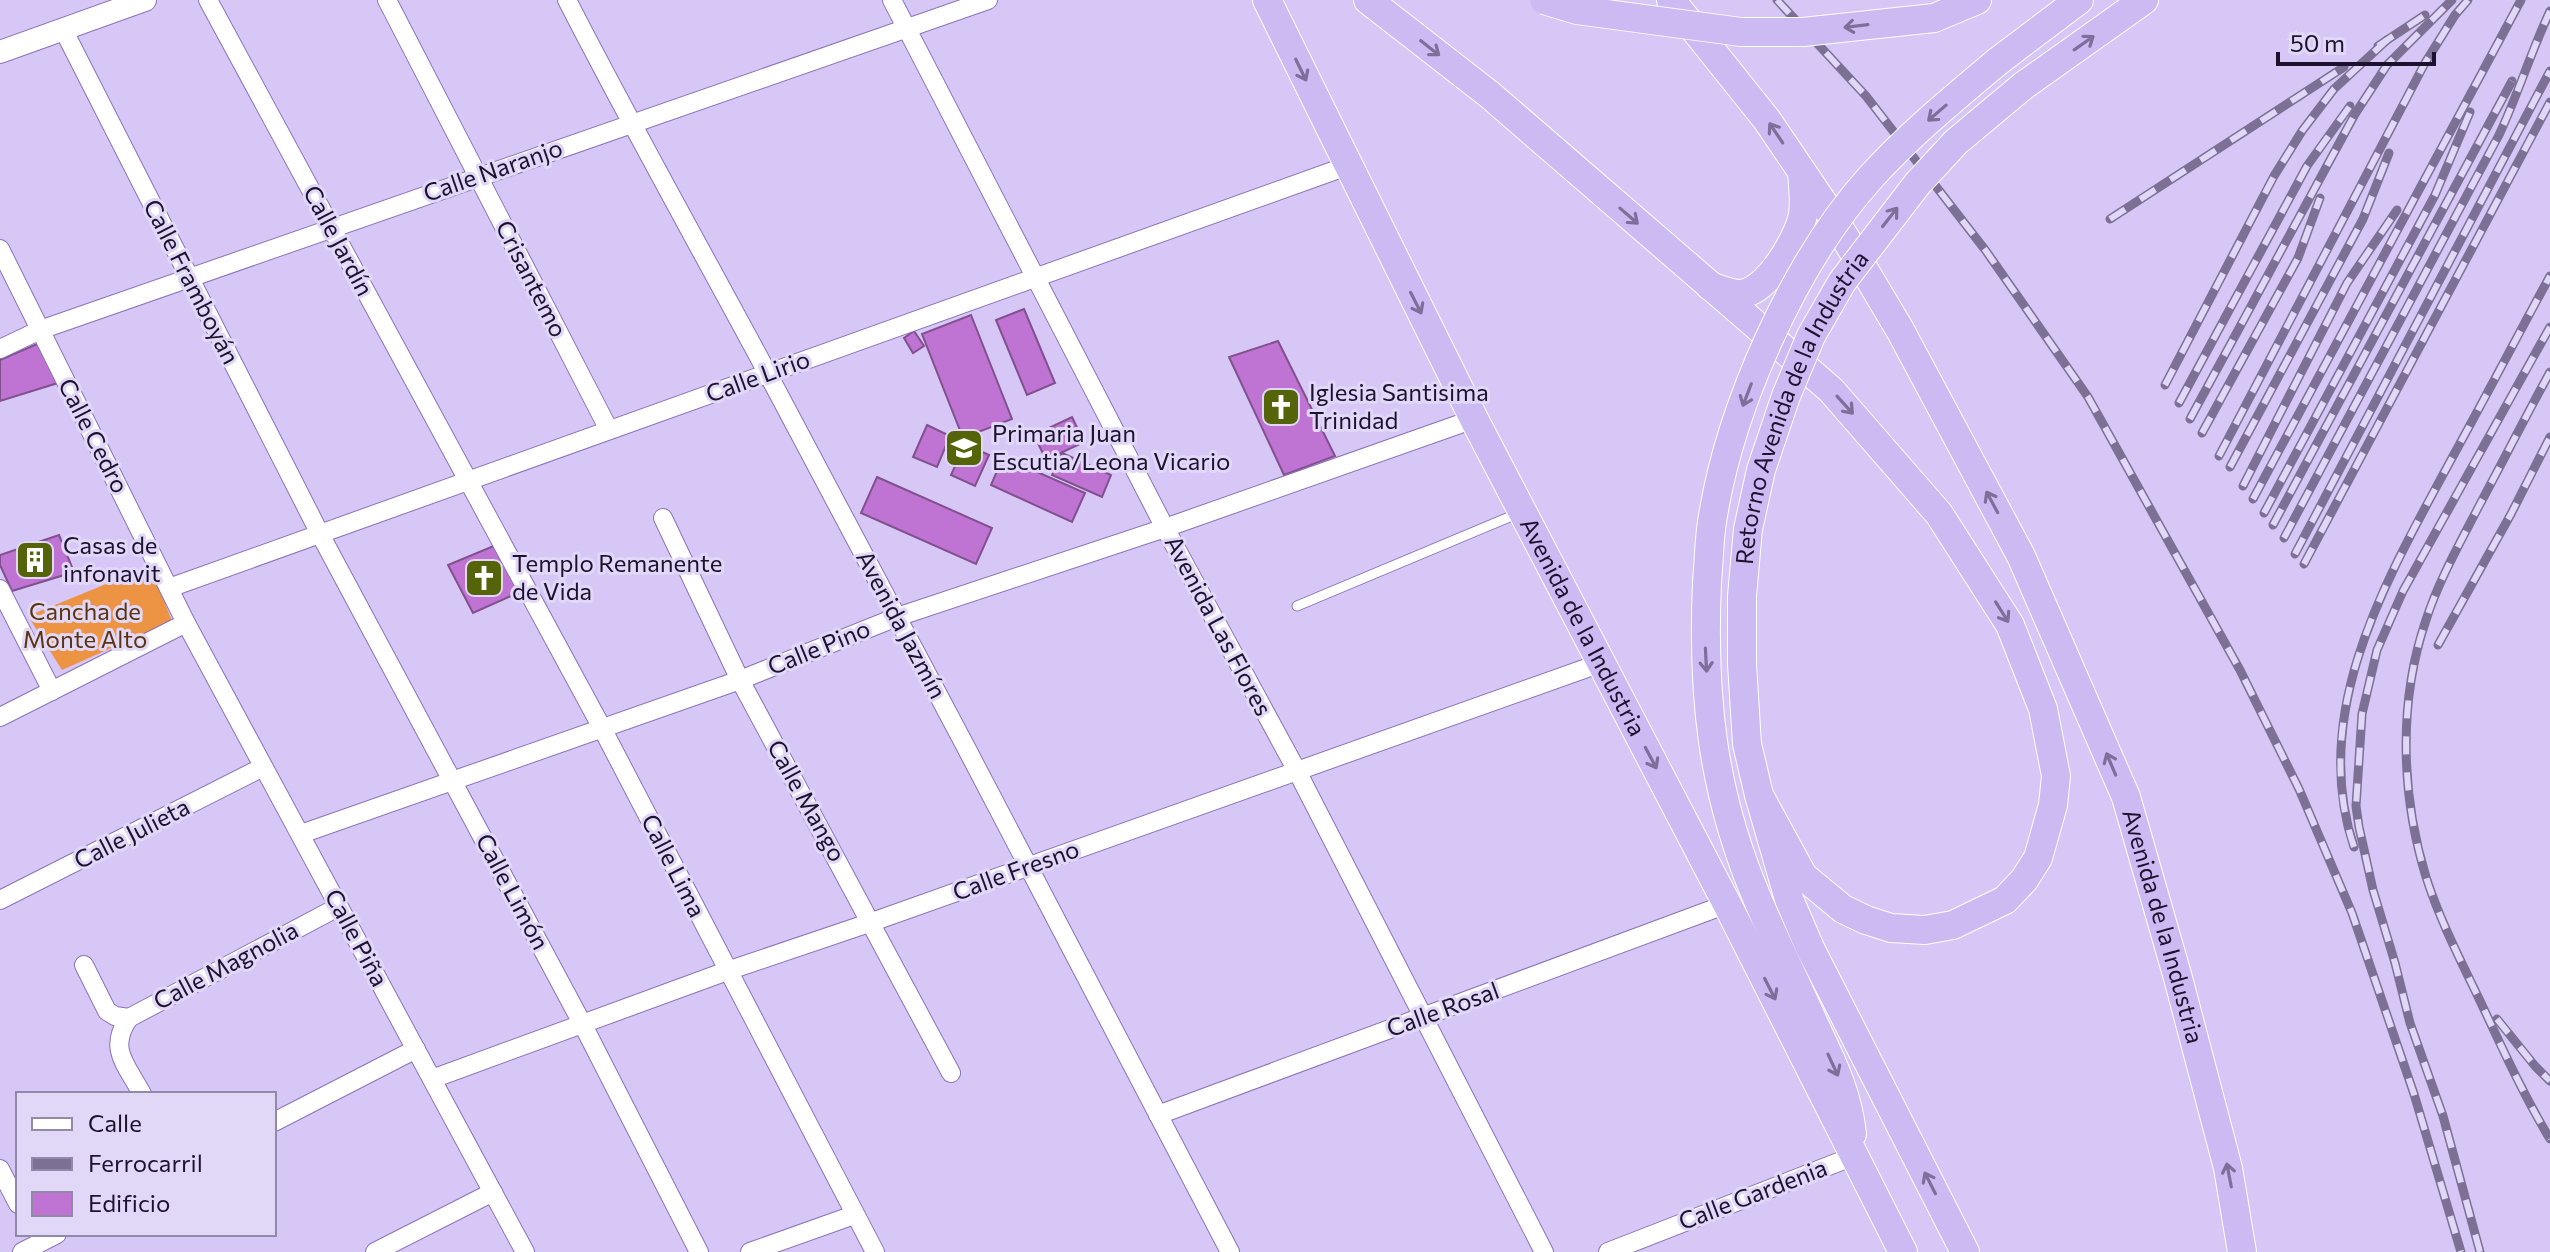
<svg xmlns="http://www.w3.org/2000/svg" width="2550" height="1252" font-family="Commissioner,sans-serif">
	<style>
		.green { fill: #ec9344 }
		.building { fill: #bf73d2; stroke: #81518e; stroke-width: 2 }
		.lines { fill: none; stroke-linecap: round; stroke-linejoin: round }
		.service-casing { stroke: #8b73ba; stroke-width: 11 }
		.minor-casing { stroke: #8b73ba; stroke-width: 20 }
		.tertiary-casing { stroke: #8b73ba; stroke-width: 24 }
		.trunk-casing { stroke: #fff; stroke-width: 30 }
		.service { stroke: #fff; stroke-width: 9 }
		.minor { stroke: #fff; stroke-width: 18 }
		.tertiary { stroke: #fff; stroke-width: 22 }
		.trunk { stroke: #ccbaf3; stroke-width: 28 }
		.rail-casing { stroke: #7c7095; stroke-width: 9 }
		.rail { stroke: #e1d7f7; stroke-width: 6; stroke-dasharray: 18; stroke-linecap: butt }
		.trunk-bridge-casing { stroke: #fff; stroke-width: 30; stroke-linecap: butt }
		.trunk-bridge { stroke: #ccbaf3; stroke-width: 28 }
		.oneway { stroke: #7d6e9a }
		.labels { text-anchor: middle; stroke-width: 6; stroke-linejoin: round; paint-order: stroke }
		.street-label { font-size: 24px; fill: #1c122e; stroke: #e1d7f7 }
		.poi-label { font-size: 24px; fill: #1c122e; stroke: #e1d7f7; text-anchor: start }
		.park-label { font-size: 24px; fill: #5b340f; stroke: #e1d7f7 }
	</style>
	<rect width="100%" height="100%" fill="#d6c7f6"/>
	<polygon class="green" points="150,566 172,621 62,670 28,616"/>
	<g class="building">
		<polygon points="1024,309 1055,383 1027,395 996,320"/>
		<polygon points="971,315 1012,419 963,438 922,334"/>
		<polygon points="914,331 924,346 913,353 904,338"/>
		<polygon points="44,341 61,382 0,401 0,360"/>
		<polygon points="1278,341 1335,456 1284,475 1229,357"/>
		<polygon points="1072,417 1084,442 1046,460 1034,435"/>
		<polygon points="927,425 950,436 937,467 913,457"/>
		<polygon points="965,444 989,455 975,486 951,475"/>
		<polygon points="1062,453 1111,475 1102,497 1052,475"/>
		<polygon points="1003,457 1085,493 1072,522 991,485"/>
		<polygon points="877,477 992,528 976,564 861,513"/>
		<polygon points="59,535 74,572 12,591 0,565 0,555"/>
		<polygon points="496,545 520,592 473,613 448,565"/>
	</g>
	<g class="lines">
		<g class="service-casing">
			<polyline id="service" points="1297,606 1519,513"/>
		</g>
		<g class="minor-casing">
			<g id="minor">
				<polyline points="208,0 602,728 875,1252"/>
				<polyline points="387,0 609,430"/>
				<path d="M567,0c65,127 135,251 202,376 156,291 308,583 461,876"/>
				<polyline points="892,0 1165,528 1297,771 1544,1252"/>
				<polyline points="63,29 320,534 583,1025 699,1252"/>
				<polyline points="0,249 186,623 525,1252"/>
				<polyline points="0,349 40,330 988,0"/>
				<polyline points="663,518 740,680 951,1073"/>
				<polyline points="169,588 1347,166"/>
				<polyline points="0,589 52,691"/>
				<polyline points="0,717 186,623"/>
				<polyline points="301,834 740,680 897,617 1165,528 1474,419"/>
				<polyline points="0,900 263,767"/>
				<polyline points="84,965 107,1011 115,1016 129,1018"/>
				<polyline points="432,1079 727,971 872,922 1601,663"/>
				<path d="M142,1094c-15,-29 -35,-45 -13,-76l209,-111"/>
				<polyline points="1158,1115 1727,904"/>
				<polyline points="274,1122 416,1049"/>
				<polyline points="0,1169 18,1204"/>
				<polyline points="22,1252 57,1234"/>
				<polyline points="375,1252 493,1192"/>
				<polyline points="750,1252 854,1215"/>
				<polyline points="1608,1252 1854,1156"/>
			</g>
		</g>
		<g class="tertiary-casing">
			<polyline id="tertiary" points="0,52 145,0"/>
		</g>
		<g class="trunk-casing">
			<g id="trunk">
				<path id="s1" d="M1267,0l207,419 253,485 176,348"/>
				<polyline points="1368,0 1490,95 1831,390 1939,514 2010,625 2043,709 2056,776 2053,805 2038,858 2024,880 2005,900 1953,925 1925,930 1891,928 1866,920 1843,909 1803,876 1759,795"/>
				<path id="s2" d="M1671,0l96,120 67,99 66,111 121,226 105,241 52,181 50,190 14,84"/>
				<polyline points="1934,18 1977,0"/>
				<polyline points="1997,62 2079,0"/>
				<polyline points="2023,86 2144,0"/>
				<path d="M1710,286c9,3 21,8 30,8 27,-1 58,-55 63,-79 2,-14 0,-29 -1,-43"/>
				<path d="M1707,582c-5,114 5,210 50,316 18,43 39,85 58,128 17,36 33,68 37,108"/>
				<polyline points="1742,596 1742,664 1747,744 1759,795 1789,899 1810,948 1965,1252"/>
			</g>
		</g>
		<use href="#service" class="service"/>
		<use href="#minor" class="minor"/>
		<use href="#tertiary" class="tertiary"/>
		<use href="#trunk" class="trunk"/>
		<g class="rail-casing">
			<g id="rail">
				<polyline points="1777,0 1866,96 1986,251 2088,397 2240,670 2299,789 2352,913 2414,1094 2461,1252"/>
				<polyline points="2378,46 2425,15"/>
				<polyline points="2110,219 2344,67"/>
				<path d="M2550,372c-24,44 -47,89 -71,134 -19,37 -40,74 -53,114 -28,82 -25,175 0,257 14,44 36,86 56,128 21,45 42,91 68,134"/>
				<polyline points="2165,385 2274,176 2302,131 2334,89 2387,40"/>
				<polyline points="2179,403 2307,166 2350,106"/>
				<polyline points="2190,419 2355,114 2387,65 2452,0"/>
				<polyline points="2202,433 2298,258 2320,198"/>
				<polyline points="2219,456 2425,63 2455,15 2468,0"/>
				<polyline points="2230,467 2363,219 2389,153"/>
				<polyline points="2243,486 2347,283 2397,210"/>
				<polyline points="2253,499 2521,0"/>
				<polyline points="2264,513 2435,195 2470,112"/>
				<polyline points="2273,525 2512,81"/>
				<path d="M2284,538l215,-403c19,-41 32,-83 51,-124"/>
				<polyline points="2295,554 2550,71"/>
				<polyline points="2304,564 2550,102"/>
				<polyline points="2438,645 2511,514 2550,437"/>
				<path d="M2354,847c-46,-137 35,-272 98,-389 33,-60 65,-121 98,-182"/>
				<polyline points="2497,1019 2535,1066 2550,1081"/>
				<polyline points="2480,1252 2443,1116 2410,1023 2395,963 2373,890 2359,827 2356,806 2362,714 2377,650 2403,591 2550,327"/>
			</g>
		</g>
		<use href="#rail" class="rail"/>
		<g class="trunk-bridge-casing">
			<g id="trunk-bridge">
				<polyline points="1544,0 1577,10 1741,32 1803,32 1934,18"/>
				<path d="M1707,582c2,-20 2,-41 5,-60 17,-113 82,-260 159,-345 38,-42 82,-78 126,-115"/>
				<path id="s3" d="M1742,596l6,-67 13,-59 25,-74 25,-60 31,-54 76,-99 38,-41 67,-56"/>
			</g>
		</g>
		<use href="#trunk-bridge" class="trunk-bridge"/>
	</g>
	<defs><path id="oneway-shaft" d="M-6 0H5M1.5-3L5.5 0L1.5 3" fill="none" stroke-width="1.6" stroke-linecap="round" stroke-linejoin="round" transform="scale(2)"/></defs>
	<g class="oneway">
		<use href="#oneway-shaft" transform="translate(1856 26) rotate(173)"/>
		<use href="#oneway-shaft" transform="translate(2084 43) rotate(-35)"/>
		<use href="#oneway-shaft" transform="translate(1430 48) rotate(38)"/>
		<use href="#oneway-shaft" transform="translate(1301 70) rotate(64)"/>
		<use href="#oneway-shaft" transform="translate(1937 113) rotate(139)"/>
		<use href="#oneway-shaft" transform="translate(1776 133) rotate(-124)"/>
		<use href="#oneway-shaft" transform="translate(1629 216) rotate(41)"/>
		<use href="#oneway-shaft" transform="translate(1890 217) rotate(-52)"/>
		<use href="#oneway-shaft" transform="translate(1416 303) rotate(63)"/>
		<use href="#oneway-shaft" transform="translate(1747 395) rotate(111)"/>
		<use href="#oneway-shaft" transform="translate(1845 405) rotate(48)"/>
		<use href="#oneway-shaft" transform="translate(1992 502) rotate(-118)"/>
		<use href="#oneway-shaft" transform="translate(2002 612) rotate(58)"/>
		<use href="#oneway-shaft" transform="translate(1706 660) rotate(87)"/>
		<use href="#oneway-shaft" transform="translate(1651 758) rotate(62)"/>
		<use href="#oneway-shaft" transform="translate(2111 764) rotate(-113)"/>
		<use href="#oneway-shaft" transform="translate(1770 989) rotate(63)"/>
		<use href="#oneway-shaft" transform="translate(1833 1065) rotate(65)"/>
		<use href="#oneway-shaft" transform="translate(2229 1175) rotate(-101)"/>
		<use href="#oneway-shaft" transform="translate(1930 1183) rotate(-117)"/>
	</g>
	<defs>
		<g id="church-square" transform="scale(2)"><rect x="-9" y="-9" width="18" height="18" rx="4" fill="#566409" stroke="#e1d7f7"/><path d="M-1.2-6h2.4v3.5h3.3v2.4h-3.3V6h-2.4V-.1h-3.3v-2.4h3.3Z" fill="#fff"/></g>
		<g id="school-square" transform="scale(2)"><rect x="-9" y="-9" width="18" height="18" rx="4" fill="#566409" stroke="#e1d7f7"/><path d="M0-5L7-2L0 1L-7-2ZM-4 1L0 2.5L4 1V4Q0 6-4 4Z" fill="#fff"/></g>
		<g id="building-square" transform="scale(2)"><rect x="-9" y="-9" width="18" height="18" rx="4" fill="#566409" stroke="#e1d7f7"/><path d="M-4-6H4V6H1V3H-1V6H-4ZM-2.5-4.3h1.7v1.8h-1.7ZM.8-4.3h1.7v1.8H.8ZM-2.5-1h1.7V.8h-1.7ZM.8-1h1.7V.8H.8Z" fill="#fff"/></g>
	</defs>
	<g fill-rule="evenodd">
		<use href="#church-square" x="1281" y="407"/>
		<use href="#school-square" x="964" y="448"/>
		<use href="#building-square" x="35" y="560"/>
		<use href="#church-square" x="484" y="578"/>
	</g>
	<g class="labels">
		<g class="street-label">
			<text transform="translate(493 171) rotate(-19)" y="8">Calle Naranjo</text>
			<text transform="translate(338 241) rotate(62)" y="8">Calle Jardín</text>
			<text transform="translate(531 279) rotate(63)" y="8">Crisantemo</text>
			<text transform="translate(191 282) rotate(63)" y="8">Calle Framboyán</text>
			<text transform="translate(758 377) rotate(-20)" y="8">Calle Lirio</text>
			<text dy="8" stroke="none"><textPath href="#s3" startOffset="200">Retorno Avenida de la Industria</textPath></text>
			<text transform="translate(93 436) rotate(63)" y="8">Calle Cedro</text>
			<text transform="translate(901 625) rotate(62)" y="8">Avenida Jazmín</text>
			<text transform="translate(1218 626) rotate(62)" y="8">Avenida Las Flores</text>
			<text dy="8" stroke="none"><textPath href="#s1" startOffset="702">Avenida de la Industria</textPath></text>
			<text transform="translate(819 648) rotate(-22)" y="8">Calle Pino</text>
			<text transform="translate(806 801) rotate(61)" y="8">Calle Mango</text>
			<text transform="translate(132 834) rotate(-27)" y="8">Calle Julieta</text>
			<text transform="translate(673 866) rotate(63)" y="8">Calle Lima</text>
			<text transform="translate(1016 871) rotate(-20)" y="8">Calle Fresno</text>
			<text transform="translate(512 892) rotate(62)" y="8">Calle Limón</text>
			<text dy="8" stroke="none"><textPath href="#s2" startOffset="1056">Avenida de la Industria</textPath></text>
			<text transform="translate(356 938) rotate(62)" y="8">Calle Piña</text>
			<text transform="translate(226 966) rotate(-28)" y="8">Calle Magnolia</text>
			<text transform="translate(1443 1010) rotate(-20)" y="8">Calle Rosal</text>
			<text transform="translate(1753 1195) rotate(-21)" y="8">Calle Gardenia</text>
		</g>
		<g class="poi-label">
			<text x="1309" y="401">Iglesia Santisima<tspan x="1309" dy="28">Trinidad</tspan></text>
			<text x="992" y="442">Primaria Juan<tspan x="992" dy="28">Escutia/Leona Vicario</tspan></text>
			<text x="63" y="554">Casas de<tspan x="63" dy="28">infonavit</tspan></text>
			<text x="512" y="572">Templo Remanente<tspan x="512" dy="28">de Vida</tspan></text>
		</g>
		<g class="park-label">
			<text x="85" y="620">Cancha de<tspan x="85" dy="28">Monte Alto</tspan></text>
		</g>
	</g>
	<rect x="16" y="1092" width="260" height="144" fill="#e1d7f7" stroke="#9288a7" stroke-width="2"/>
	<rect x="32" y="1118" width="40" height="12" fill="#ffffff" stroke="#9288a7" stroke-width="2"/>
	<text x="88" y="1132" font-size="24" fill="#1c122e">Calle</text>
	<rect x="32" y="1158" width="40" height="12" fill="#7c7095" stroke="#9288a7" stroke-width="2"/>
	<text x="88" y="1172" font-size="24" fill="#1c122e">Ferrocarril</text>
	<rect x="32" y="1192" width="40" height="24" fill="#bf73d2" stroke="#9288a7" stroke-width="2"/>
	<text x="88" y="1212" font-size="24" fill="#1c122e">Edificio</text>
	<path d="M2278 52v12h156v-12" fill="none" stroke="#1c122e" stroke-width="4"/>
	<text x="2290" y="52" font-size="24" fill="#1c122e" stroke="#e1d7f7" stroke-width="6" paint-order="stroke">50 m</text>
</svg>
